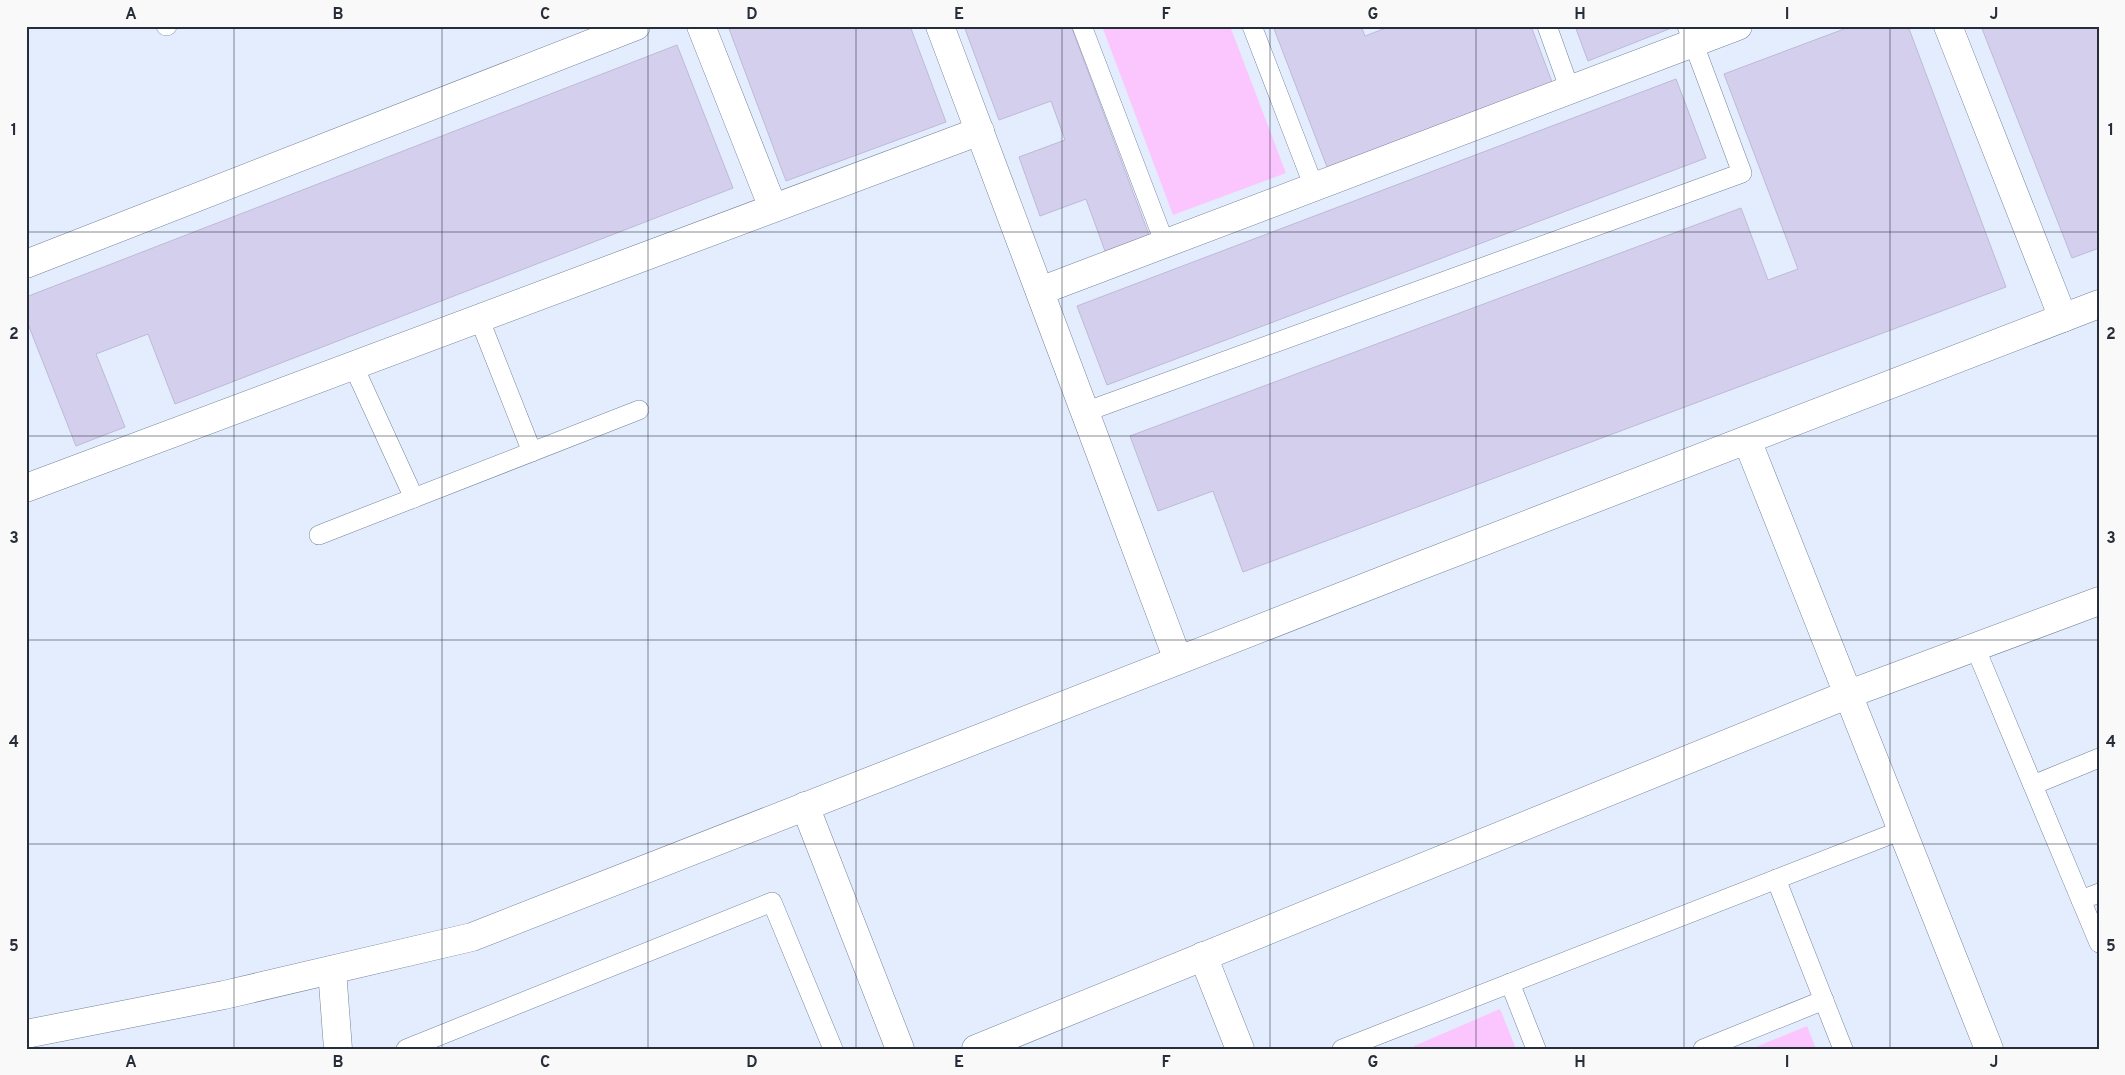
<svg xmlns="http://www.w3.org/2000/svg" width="2125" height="1075" font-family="Overpass,sans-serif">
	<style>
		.green { fill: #fbc6fd }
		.building { fill: #d5cfee; stroke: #beb9d7 }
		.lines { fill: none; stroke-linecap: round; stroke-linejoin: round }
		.lane-casing { stroke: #76849d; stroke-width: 20 }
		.street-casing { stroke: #76849d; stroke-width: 29 }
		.secondary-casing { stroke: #76849d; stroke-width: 29 }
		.lane { stroke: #fff; stroke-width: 19 }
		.street { stroke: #fff; stroke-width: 28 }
		.secondary { stroke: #fff; stroke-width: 28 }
		.grid { fill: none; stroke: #282e39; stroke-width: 1; stroke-opacity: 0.55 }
		.neatline { fill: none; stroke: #282e39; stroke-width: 2 }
		.grid-label { font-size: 16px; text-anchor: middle; font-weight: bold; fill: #282e39 }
	</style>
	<rect width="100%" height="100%" fill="#e3edfe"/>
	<g class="green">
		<polygon points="1102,26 1230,26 1286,173 1173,215"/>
		<polygon points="1500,1009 1516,1049 1415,1049 1414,1046"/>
		<polygon points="1807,1026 1816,1049 1751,1049"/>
	</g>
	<g class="building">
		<polygon points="728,26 910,26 946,122 786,181"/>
		<polygon points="964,26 1071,26 1149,235 1105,251 1086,199 1040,216 1019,157 1065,140 1051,101 999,120"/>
		<polygon points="1273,26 1361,26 1365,36 1391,26 1531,26 1552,82 1327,167"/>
		<polygon points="1575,26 1674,26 1674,27 1588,61"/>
		<polygon points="1852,26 1908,26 2006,287 1243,572 1213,491 1158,511 1130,436 1741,208 1768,280 1798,269 1724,74"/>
		<polygon points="1981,26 2099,26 2099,248 2072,258"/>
		<polygon points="677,45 733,188 175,404 148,334 96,354 125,427 76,446 26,319 26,297"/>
		<polygon points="1676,79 1706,158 1107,385 1077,306"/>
	</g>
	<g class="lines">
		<g class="lane-casing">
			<g id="lane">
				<polyline points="166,26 167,26"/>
				<polyline points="1082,26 1165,244"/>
				<polyline points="1252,26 1314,187"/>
				<polyline points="1547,26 1570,90"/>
				<polyline points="479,318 532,452"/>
				<polyline points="353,365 414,498"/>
				<polyline points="1085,412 1742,173 1687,26"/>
				<polyline points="319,535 639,410"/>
				<polyline points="1975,647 2099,943"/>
				<polyline points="2033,785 2099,758"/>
				<polyline points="1776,879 1843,1049"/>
				<polyline points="2081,900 2099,893"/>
				<polyline points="1510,983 1536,1049"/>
				<polyline points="406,1049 772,902 833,1049"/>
				<polyline points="1342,1049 1902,830"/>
				<polyline points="1703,1049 1824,1000"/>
			</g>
		</g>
		<g class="street-casing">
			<g id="street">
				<polyline points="701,26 773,208"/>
				<polyline points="940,26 1178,660"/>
				<polyline points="1948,26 2063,318"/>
				<polyline points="26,264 636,26"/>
				<polyline points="1040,291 1738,26"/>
				<polyline points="1747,440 1989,1049"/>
				<polyline points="26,488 980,131"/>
				<polyline points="805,806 900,1049"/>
				<polyline points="1203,956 1240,1049"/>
				<polyline points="332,970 338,1049"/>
				<polyline points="976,1049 1849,694 2099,601"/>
			</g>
		</g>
		<g class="secondary-casing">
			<polyline id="secondary" points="26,1034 224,995 472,937 1417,567 2099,304"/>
		</g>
		<use href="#lane" class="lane"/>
		<use href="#street" class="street"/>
		<use href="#secondary" class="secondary"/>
	</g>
	<path class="grid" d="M234,26v1023M442,26v1023M648,26v1023M856,26v1023M1062,26v1023M1270,26v1023M1476,26v1023M1684,26v1023M1890,26v1023M26,232h2073M26,436h2073M26,640h2073M26,844h2073"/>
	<rect width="2125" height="1075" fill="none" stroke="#f9f9f9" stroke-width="55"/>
	<rect x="28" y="28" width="2070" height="1020" class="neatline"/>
	<g class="grid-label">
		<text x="131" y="19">A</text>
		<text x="338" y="19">B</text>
		<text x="545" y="19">C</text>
		<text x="752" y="19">D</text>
		<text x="959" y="19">E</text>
		<text x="1166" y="19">F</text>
		<text x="1373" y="19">G</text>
		<text x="1580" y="19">H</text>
		<text x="1787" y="19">I</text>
		<text x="1994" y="19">J</text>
		<text x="14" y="135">1</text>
		<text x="2111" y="135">1</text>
		<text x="14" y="339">2</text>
		<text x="2111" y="339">2</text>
		<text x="14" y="543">3</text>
		<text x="2111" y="543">3</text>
		<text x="14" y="747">4</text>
		<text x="2111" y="747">4</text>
		<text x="14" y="951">5</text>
		<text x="2111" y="951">5</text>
		<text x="131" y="1067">A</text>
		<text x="338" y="1067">B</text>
		<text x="545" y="1067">C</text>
		<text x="752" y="1067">D</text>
		<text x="959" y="1067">E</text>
		<text x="1166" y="1067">F</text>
		<text x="1373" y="1067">G</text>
		<text x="1580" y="1067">H</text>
		<text x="1787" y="1067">I</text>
		<text x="1994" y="1067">J</text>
	</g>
</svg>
